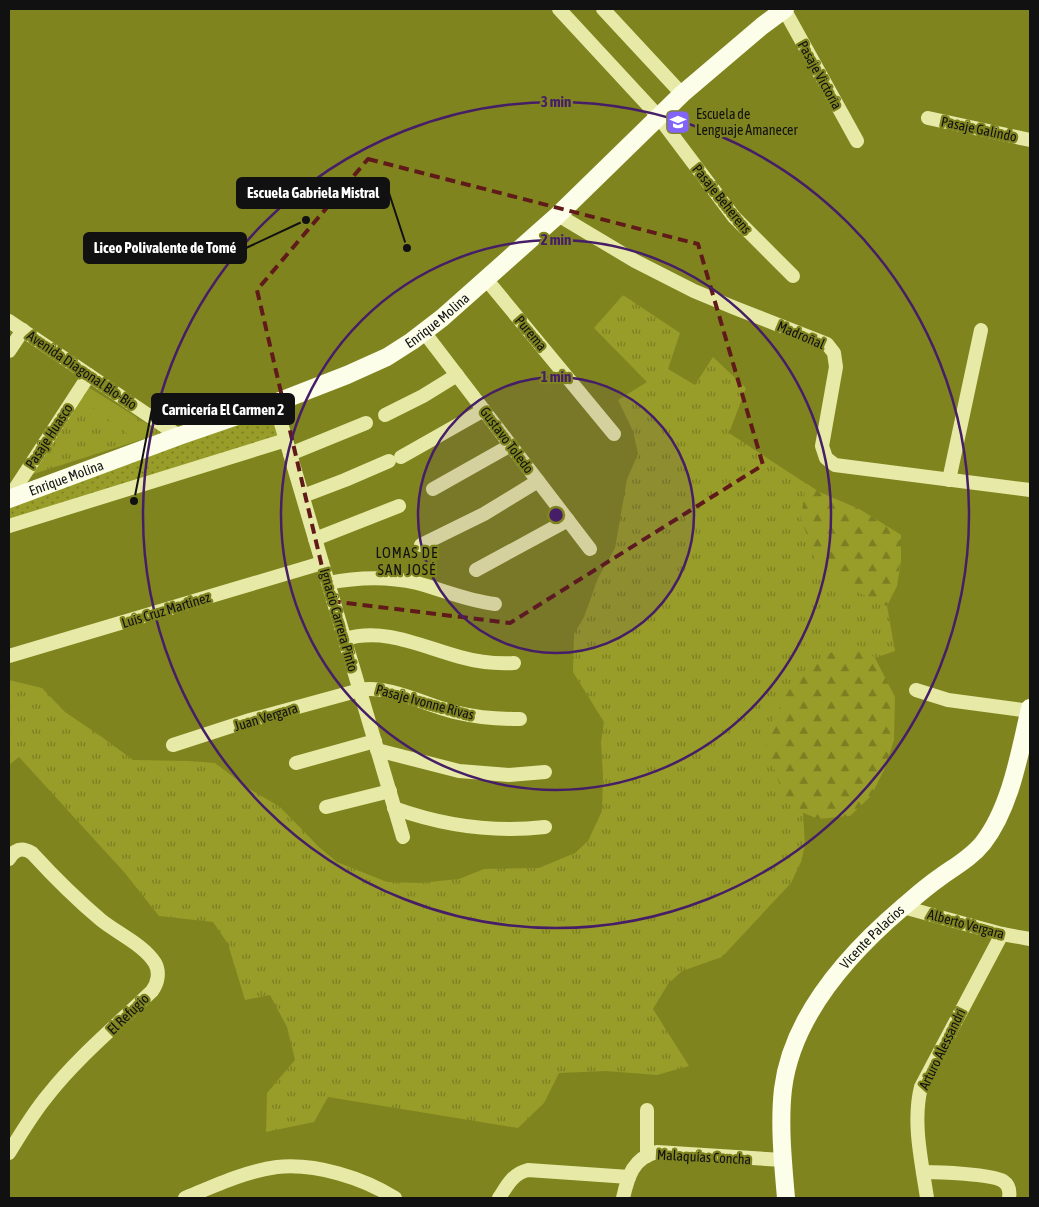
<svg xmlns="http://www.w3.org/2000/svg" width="1039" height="1207" font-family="'Asap Condensed',sans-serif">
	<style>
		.grass { fill: url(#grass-tufts) }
		.forest { fill: url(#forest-firs) }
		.park { fill: url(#park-dots) }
		.pitch { fill: #989c28 }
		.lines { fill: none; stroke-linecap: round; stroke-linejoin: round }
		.minor { stroke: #e7eaa6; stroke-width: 14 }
		.major { stroke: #fcfee9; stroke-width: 18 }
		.marked { fill: none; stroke: #601a1a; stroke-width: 4; stroke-dasharray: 10 6; stroke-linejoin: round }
		.ring { fill: none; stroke: #461e68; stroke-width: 2.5 }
		.labels { text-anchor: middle; stroke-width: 4.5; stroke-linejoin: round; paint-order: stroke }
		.street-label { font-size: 14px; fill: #111; stroke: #7f841f }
		.poi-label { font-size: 14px; fill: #111; stroke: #7f841f; text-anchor: start }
		.neighbourhood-label { font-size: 15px; letter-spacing: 1px; fill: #111; stroke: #7f841f }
		.centre { fill: #461e68; stroke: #7f841f; stroke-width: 2.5 }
		.ring-label { font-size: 15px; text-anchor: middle; font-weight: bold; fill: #461e68; stroke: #7f841f; stroke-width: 4.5; stroke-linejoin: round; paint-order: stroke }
		.leader { fill: none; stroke: #111; stroke-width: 2 }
		.callout-dot { fill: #111; stroke: #7f841f; stroke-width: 2 }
		.callout { fill: #111; stroke: #111; stroke-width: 2 }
		.callout-label { font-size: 15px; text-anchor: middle; font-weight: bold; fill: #fff }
	</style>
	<defs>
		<pattern id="grass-tufts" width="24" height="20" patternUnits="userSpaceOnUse" patternTransform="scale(1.25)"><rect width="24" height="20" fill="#989c28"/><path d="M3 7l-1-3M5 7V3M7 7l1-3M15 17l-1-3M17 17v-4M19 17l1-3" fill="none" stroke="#7b7e21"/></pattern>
		<pattern id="forest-firs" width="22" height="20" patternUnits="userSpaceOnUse" patternTransform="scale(1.25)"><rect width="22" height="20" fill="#989c28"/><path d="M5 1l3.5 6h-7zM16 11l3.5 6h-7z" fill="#7b7e21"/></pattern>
		<pattern id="park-dots" width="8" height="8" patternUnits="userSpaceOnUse" patternTransform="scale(1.25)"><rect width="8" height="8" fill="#989c28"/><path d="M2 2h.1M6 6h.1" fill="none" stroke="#7b7e21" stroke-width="1.8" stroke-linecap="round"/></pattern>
	</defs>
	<rect width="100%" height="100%" fill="#7f841f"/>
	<g class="grass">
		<polygon points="623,295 680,333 668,369 695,385 713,357 746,388 729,433 819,492 859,509 901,535 901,561 897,586 887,606 895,651 875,658 840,664 803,812 805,845 801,862 791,883 722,957 682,971 668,984 653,1009 689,1066 657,1075 606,1071 559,1073 544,1103 518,1128 328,1097 314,1122 266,1132 267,1093 295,1060 287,1027 270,995 245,1000 228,944 213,922 159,916 124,872 19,757 9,765 9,680 42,688 65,712 102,737 133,760 188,761 215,763 248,788 280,807 319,847 337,862 387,882 420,883 459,879 484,869 539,868 575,853 588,841 602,811 603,775 601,742 604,722 573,672 574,634 584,617 598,578 615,548 627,479 638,454 633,431 618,400 647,382 594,328"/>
		<polygon points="88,387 162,433 30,475"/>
	</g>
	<g class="forest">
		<path d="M806,483l13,9 40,17 42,26c0,29 -1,44 -14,71l-40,-19 -32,-28 -14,-41z"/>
		<polygon points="856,644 875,658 895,697 894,740 885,768 871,796 850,816 818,819 792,808 781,788 766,747 769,729 791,684 807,668 827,654"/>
	</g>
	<polygon class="park" points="264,415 273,417 278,433 275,440 9,523 9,506"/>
	<polygon class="pitch" points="90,390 141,428 133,438 85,402"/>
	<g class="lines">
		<g class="minor">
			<polyline points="559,9 658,116 734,217 793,276"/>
			<polyline points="603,9 682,94"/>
			<polyline points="784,9 857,141"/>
			<polyline points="928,118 1030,140"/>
			<polyline points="558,215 635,261 694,291 735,308 827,344 834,353 836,367 822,446 826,458 835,465 1030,490"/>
			<polyline points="486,279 614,434"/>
			<polyline points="9,321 179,436"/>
			<polyline points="424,332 590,549"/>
			<polyline points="9,351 23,330"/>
			<polyline points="275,403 403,837"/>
			<polyline points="385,415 423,396 457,375"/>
			<polyline points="290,454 366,423"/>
			<polyline points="401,457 484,410"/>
			<polyline points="949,480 981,330"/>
			<polyline points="433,489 511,445"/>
			<polyline points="303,496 345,480 389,461"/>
			<polyline points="9,498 89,375"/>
			<polyline points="9,526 286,440"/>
			<polyline points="315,539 399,506"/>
			<polyline points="421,545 484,514 538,481"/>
			<polyline points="476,570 568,520"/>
			<path d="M328,583c30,-6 59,-7 89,0 26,7 51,18 78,21"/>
			<path d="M345,639c40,-12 77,8 115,18 18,5 36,7 54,6"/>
			<polyline points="9,656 322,563"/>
			<polyline points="916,690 948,700 1030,711"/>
			<path d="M173,745l77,-25 110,-30c28,-6 70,17 99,23 20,5 41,6 61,6"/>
			<polyline points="377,750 459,771 509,775 545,772"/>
			<polyline points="296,763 375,741"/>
			<polyline points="326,807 390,791"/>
			<path d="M394,808c50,18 98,25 151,19"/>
			<path d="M9,859c6,-10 13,-12 23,-6 22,24 44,46 69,67 16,13 43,25 54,43 5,9 3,20 -3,28 -35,34 -74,66 -104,104 -15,18 -27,38 -39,58"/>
			<polyline points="903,907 1002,934 1030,939"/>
			<polyline points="647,1110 647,1156"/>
			<path d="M923,1172c15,0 69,2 80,9 6,4 7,11 6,17"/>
			<path d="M185,1198c29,-12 61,-27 92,-31 39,-4 86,11 118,31"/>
			<path d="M499,1198c8,-12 13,-24 29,-28l101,7"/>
			<path d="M623,1198c5,-22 10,-40 34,-46l126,8"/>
			<path d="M927,1198c-5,-35 -15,-75 -6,-111l81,-153"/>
		</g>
		<g class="major">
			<path id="s1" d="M9,499l170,-63 96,-33 72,-28 40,-18 25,-16 30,-23 116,-103 124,-121 80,-68 23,-17"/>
			<path id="s2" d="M786,1198c-3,-35 -7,-74 -3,-109 9,-74 66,-136 120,-182 12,-10 23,-20 36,-29 15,-11 32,-20 44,-35 28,-36 37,-92 47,-135"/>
		</g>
	</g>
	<path class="marked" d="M368,159l330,85 65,221 -253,158 -180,-22 -73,-311z"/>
	<circle cx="556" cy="515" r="138" fill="#461e68" fill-opacity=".12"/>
	<g class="ring">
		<circle cx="556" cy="515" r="138"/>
		<circle cx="556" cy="515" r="275"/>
		<circle cx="556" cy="515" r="413"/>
	</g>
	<defs>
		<g id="school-square" transform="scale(1.25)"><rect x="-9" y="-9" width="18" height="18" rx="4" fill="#8265f8" stroke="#7f841f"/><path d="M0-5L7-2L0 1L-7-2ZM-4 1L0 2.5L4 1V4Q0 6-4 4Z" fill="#fff"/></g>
	</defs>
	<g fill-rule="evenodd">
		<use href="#school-square" x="678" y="122"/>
	</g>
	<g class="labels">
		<g class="street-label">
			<text transform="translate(820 75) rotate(61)" y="5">Pasaje Victoria</text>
			<text transform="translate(979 129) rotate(12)" y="5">Pasaje Galindo</text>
			<text transform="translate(722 199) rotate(51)" y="5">Pasaje Beherens</text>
			<text dy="5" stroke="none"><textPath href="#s1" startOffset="466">Enrique Molina</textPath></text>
			<text transform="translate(531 333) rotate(50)" y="5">Purema</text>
			<text transform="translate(801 335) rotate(23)" y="5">Madroñal</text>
			<text transform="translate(82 370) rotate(34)" y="5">Avenida Diagonal Bío-Bío</text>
			<text transform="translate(49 436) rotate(-57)" y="5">Pasaje Huasco</text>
			<text transform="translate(507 440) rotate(53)" y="5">Gustavo Toledo</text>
			<text dy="5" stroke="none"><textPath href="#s1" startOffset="61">Enrique Molina</textPath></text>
			<text transform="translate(166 610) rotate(-17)" y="5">Luis Cruz Martínez</text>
			<text transform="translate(339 620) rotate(74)" y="5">Ignacio Carrera Pinto</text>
			<text transform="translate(425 702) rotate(15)" y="5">Pasaje Ivonne Rivas</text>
			<text transform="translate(266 717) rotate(-17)" y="5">Juan Vergara</text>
			<text transform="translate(966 924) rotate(15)" y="5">Alberto Vergara</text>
			<text dy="5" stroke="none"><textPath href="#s2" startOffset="289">Vicente Palacios</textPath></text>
			<text transform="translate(128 1014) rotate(-44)" y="5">El Refugio</text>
			<text transform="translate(942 1049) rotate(-64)" y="5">Arturo Alessandri</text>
			<text transform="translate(704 1157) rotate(3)" y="5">Malaquías Concha</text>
		</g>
		<g class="poi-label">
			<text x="696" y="119">Escuela de<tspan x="696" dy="16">Lenguaje Amanecer</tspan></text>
		</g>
		<g class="neighbourhood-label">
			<text x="407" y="558">LOMAS DE<tspan x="407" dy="17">SAN JOSÉ</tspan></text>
		</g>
	</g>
	<circle cx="556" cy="515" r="8" class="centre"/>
	<g class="ring-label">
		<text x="556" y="107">3 min</text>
		<text x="556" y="245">2 min</text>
		<text x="556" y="382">1 min</text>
	</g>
	<path class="leader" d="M407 248L389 193M306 220L246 248M134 501L152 409"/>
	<g class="callout-dot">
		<circle cx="407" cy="248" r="5"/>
		<circle cx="306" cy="220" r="5"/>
		<circle cx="134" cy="501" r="5"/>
	</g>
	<g class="callout">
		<rect x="237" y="178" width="152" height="30" rx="5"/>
		<rect x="84" y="233" width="162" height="30" rx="5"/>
		<rect x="152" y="394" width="142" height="30" rx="5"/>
	</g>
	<g class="callout-label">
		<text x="313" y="198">Escuela Gabriela Mistral</text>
		<text x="165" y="253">Liceo Polivalente de Tomé</text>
		<text x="223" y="415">Carnicería El Carmen 2</text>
	</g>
	<rect width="1039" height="1207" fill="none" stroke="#111111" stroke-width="20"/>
</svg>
